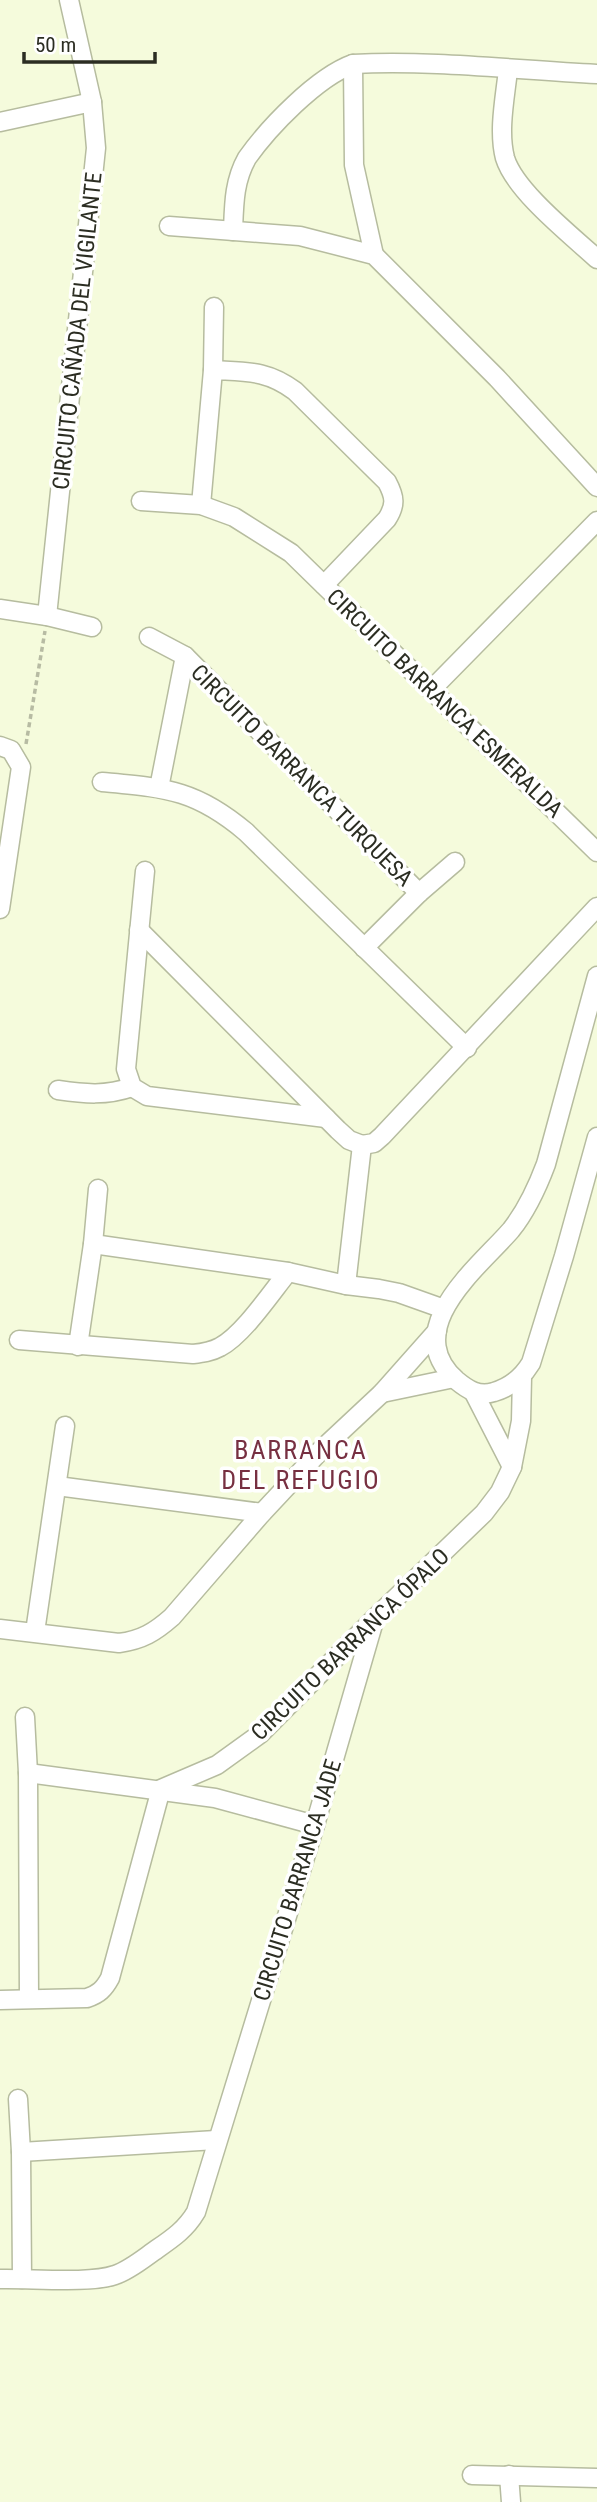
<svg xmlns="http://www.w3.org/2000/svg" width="597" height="2502" font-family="'Roboto Condensed',sans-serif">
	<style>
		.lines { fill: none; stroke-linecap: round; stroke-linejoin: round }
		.minor-casing { stroke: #b6bc9f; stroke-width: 21 }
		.path { stroke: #b7bba3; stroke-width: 3.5; stroke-dasharray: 5 3.5; stroke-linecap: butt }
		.minor { stroke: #fff; stroke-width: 18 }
		.labels { text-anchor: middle; stroke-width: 7; stroke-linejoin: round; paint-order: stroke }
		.street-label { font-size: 23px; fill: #2b2d22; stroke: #fff }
		.quarter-label { font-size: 26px; letter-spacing: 2px; fill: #773041; stroke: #fff }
	</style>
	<rect width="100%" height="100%" fill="#f5fbdc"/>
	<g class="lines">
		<g class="minor-casing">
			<g id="minor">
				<polyline points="353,64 354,165 374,255"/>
				<path d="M508,70c-3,28 -10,61 -3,88 10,33 66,77 92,101"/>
				<polyline points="0,122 92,102"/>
				<polyline points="169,226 300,236 374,255 497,378 597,487"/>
				<path d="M233,231c1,-27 1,-50 14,-73 22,-31 70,-81 106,-94 81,-4 162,6 244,10"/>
				<path d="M213,370c34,2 54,0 82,21l92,91c8,15 9,23 0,37l-63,66"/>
				<polyline points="141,501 201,505 234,517 291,553 597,852"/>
				<polyline points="201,505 213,370 214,307"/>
				<polyline points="0,609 47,616 92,627"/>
				<polyline points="47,616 96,148 92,102 69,0"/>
				<polyline points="149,637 185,656 419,893"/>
				<polyline points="432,689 597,521"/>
				<polyline points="0,746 11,750 21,767 0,909"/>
				<path d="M102,782c63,6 93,7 144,50l221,216"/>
				<polyline points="159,788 185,656"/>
				<polyline points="145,871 126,1069 132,1087 147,1096 326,1118"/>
				<polyline points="139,930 338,1130 349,1140 362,1145"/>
				<polyline points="364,948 419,893 455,862"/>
				<path d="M597,976l-51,188c-9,24 -19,46 -35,66 -32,37 -112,98 -55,150 12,10 23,17 38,12 17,-5 28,-14 37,-29l33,-107 33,-119"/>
				<path d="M58,1090c27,4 48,6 74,-3"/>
				<polyline points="362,1145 374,1143 382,1136 597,907"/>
				<polyline points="93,1244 288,1272 346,1285 379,1289 399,1293 444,1309"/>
				<polyline points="346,1285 362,1145"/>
				<path d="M19,1340l174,14c9,-1 18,-2 27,-7 23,-12 51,-54 68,-75"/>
				<polyline points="78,1346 93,1244 98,1189"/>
				<polyline points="382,1393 454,1378"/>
				<polyline points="474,1393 512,1467"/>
				<polyline points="57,1486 262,1513"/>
				<path d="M0,1629l119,14c23,-3 36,-11 53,-26l90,-104 59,-63 61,-57 55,-62"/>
				<polyline points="35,1632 65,1426"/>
				<polyline points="25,1717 28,1773 29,1998"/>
				<polyline points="28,1773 215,1798 315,1825"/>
				<path d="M0,2000l87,-2c12,-4 17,-9 23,-20l51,-189 56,-24 43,-31 115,-116 109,-105 16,-21 12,-25 9,-46 1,-44"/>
				<polyline points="18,2099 21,2152 22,2279"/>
				<polyline points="21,2152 216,2140"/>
				<path d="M0,2279c29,-1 90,5 115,-4 15,-5 29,-17 42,-26 16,-11 29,-20 39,-37l119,-387 59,-204"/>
				<polyline points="472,2475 597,2478"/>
				<polyline points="509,2475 511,2502"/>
			</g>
		</g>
		<polyline class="path" points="26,744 45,631"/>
		<use href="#minor" class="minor"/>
	</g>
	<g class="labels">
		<g class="street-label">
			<text transform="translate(77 331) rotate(-84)" y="8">CIRCUITO CAÑADA DEL VIGILANTE</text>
			<text transform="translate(445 703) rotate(44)" y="8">CIRCUITO BARRANCA ESMERALDA</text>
			<text transform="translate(302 775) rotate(45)" y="8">CIRCUITO BARRANCA TURQUESA</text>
			<text transform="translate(350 1644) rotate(-44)" y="8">CIRCUITO BARRANCA ÓPALO</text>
			<text transform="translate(297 1880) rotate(-73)" y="8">CIRCUITO BARRANCA JADE</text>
		</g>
		<g class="quarter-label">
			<text x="301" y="1459">BARRANCA<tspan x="301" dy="30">DEL REFUGIO</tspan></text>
		</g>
	</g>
	<path d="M24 52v10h131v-10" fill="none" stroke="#2b2d22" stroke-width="3.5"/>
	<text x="35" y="52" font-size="21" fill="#2b2d22" stroke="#ffffff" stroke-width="5" paint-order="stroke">50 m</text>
</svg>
